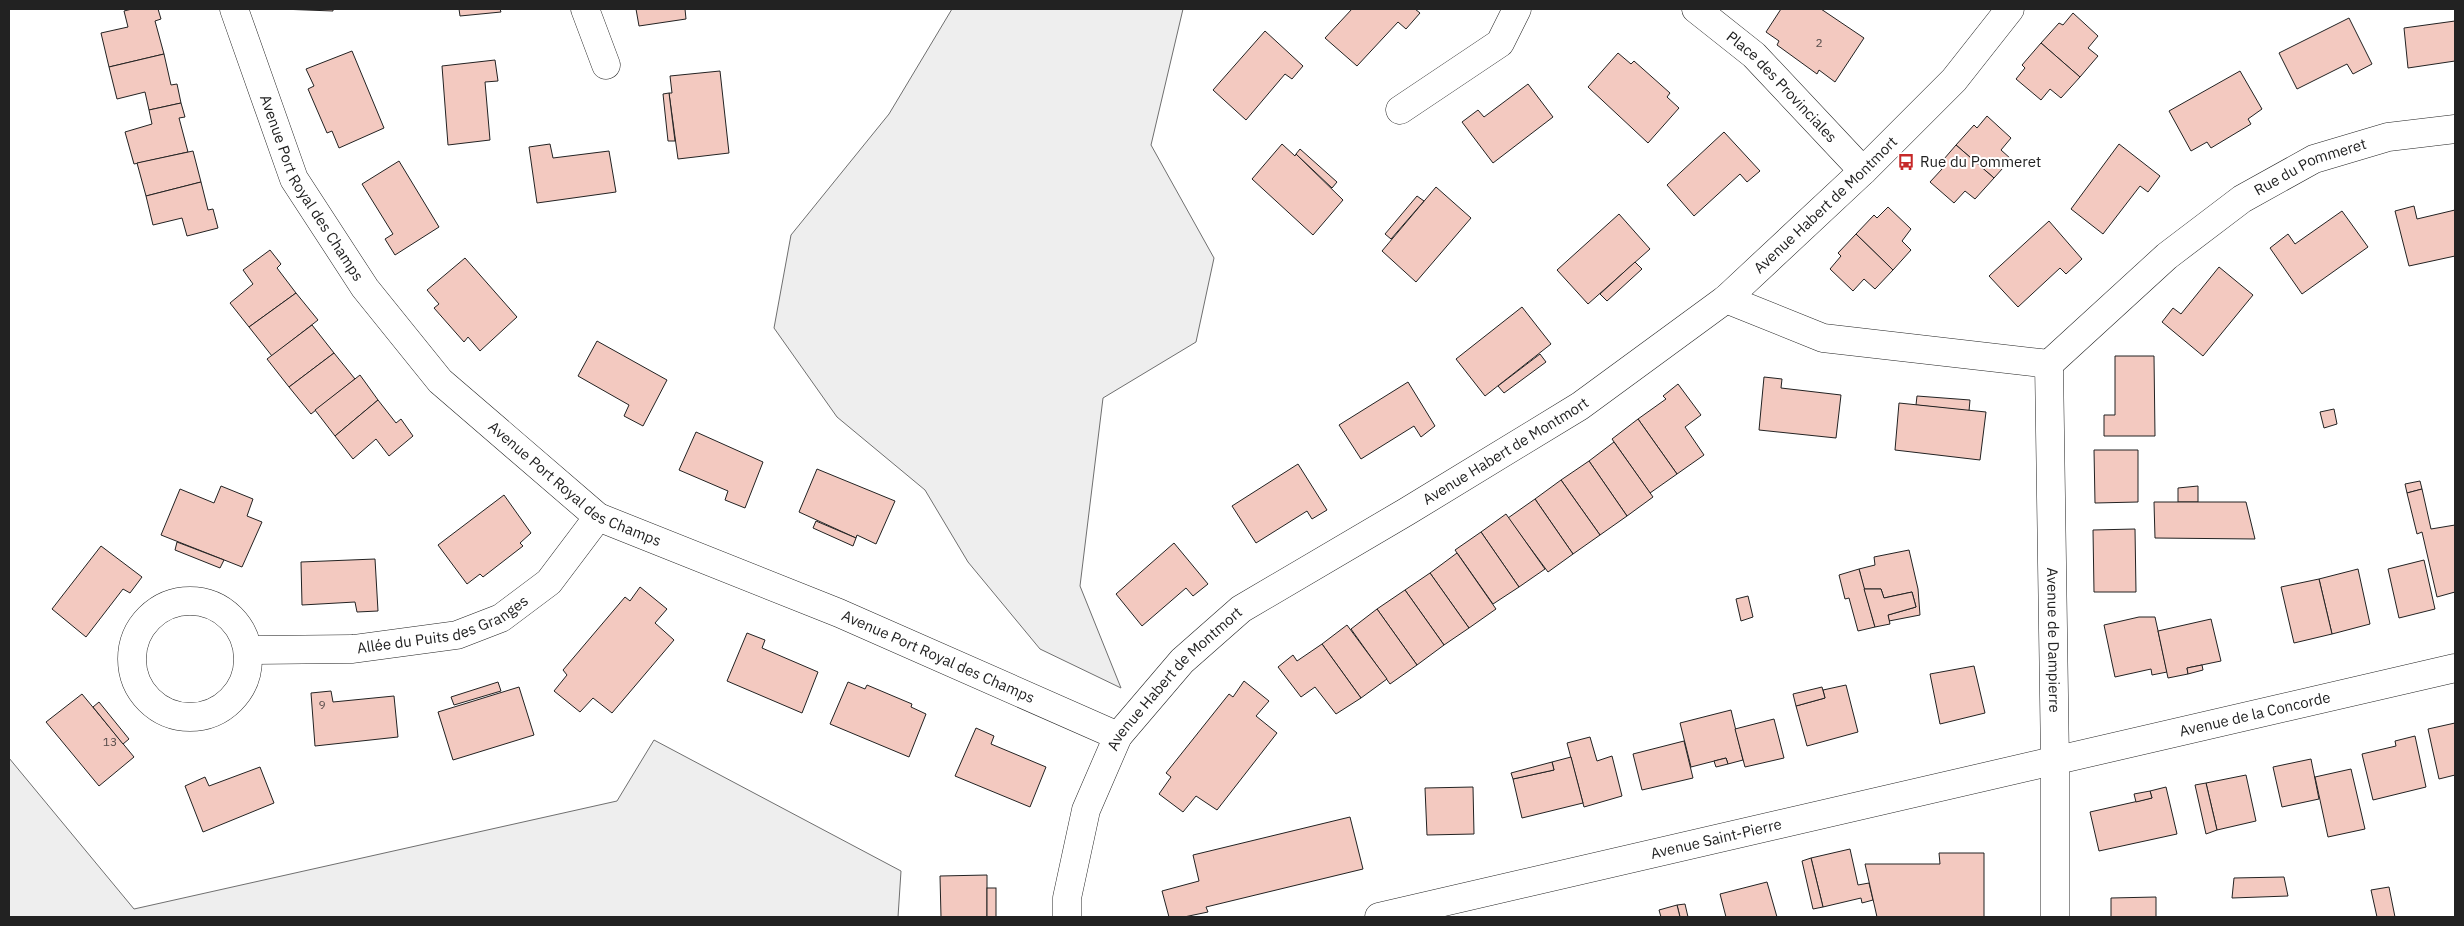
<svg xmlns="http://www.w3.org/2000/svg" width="2464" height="926" font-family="'IBM Plex Sans',sans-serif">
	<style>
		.green { fill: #eee; stroke: #6f6f6f }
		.building { fill: #f3c9c0; stroke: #222 }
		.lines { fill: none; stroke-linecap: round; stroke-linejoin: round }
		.street-casing { stroke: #222; stroke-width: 29 }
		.street { stroke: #fff; stroke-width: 28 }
		.labels { text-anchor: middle; stroke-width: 4; stroke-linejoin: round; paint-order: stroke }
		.number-label { font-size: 12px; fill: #564c4a }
		.street-label { font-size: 15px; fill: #222; stroke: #fff }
		.poi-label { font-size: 15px; fill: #222; stroke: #fff; text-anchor: start }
	</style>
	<rect width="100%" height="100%" fill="#fff"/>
	<g class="green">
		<polygon points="952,9 1183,9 1151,145 1214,258 1196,342 1103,398 1080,586 1121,688 1040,649 968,562 925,490 837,417 774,328 791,235 889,114"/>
		<polygon points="654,740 901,871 898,917 9,917 9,758 134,909 617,801"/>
	</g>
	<g class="building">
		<polygon points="132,9 158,9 161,19 155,21 164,54 109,67 101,33 128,27 124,11"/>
		<polygon points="280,9 333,9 333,11"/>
		<polygon points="459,9 500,9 501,12 460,16"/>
		<polygon points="636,9 685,9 686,19 639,26"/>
		<polygon points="1352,9 1415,9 1420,13 1406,29 1398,22 1357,66 1325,38"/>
		<polygon points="1781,9 1821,9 1864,38 1835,82 1819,70 1817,74 1777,45 1779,41 1766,32"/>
		<polygon points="2073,13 2098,36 2088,48 2098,56 2080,77 2041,43 2059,23 2063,25"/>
		<polygon points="2349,18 2372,64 2353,74 2347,64 2297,89 2279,53"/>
		<polygon points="2455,21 2455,61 2408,68 2404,28"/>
		<polygon points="1265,31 1303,66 1292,79 1285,74 1246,120 1213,90"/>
		<polygon points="2041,43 2080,77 2061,98 2050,89 2041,100 2016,79 2025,68 2022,65"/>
		<polygon points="352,51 384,128 339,148 332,131 327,133 308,89 314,86 306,69"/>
		<polygon points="1618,53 1631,64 1634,61 1670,93 1667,97 1679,108 1648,143 1588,87"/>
		<polygon points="164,54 171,85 177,84 181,103 149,110 145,92 117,99 109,67"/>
		<polygon points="495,60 498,81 485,82 490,140 448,145 442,66"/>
		<polygon points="720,71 729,153 678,159 669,93 672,93 670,76"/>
		<polygon points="2240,71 2262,109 2248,119 2251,124 2211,148 2207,142 2191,151 2169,111"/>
		<polygon points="1528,84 1553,117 1493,163 1462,122 1478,110 1484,117"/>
		<polygon points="669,93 675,141 668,141 663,94"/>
		<polygon points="181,103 185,117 179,118 188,152 134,164 125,132 152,124 149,110"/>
		<polygon points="1987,116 2011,138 2001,150 2011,159 1994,178 1956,145 1974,125 1977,128"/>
		<polygon points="1724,132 1760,171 1747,182 1740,174 1694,216 1667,185"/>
		<polygon points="550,144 553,158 609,151 616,192 537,203 529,147"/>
		<polygon points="1282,144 1295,156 1296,154 1343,200 1313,235 1252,179"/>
		<polygon points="2119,144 2160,176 2148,192 2140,186 2103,234 2071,209"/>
		<polygon points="1956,145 1994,178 1975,199 1965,191 1954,203 1930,182 1942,169 1938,166"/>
		<polygon points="1300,149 1337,182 1332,188 1296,154"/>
		<polygon points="193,151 201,182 146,196 137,163"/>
		<polygon points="399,161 439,227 395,255 385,239 393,234 362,184"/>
		<polygon points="201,182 208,210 213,209 218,228 187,236 182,218 153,225 146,196"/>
		<polygon points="1436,187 1471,218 1416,282 1382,251"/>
		<polygon points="1417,196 1424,201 1391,239 1385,234"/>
		<polygon points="2414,206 2417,219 2455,210 2455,256 2409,266 2395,211"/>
		<polygon points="1888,207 1911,229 1902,241 1911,250 1893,270 1856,234 1874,215 1877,218"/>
		<polygon points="2342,211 2368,247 2302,294 2270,248 2288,234 2295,244"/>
		<polygon points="1619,214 1650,249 1588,304 1557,270"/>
		<polygon points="2049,221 2082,259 2066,274 2060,268 2018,307 1989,276"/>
		<polygon points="1856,234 1893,270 1875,289 1864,279 1853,291 1830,269 1841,256 1838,253"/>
		<polygon points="270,250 281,264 277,268 296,293 249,327 230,303 253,284 243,270"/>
		<polygon points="465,258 517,317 480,351 468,337 464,342 434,308 439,304 427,290"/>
		<polygon points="1635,262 1642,269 1607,301 1600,294"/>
		<polygon points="2219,267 2253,295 2203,356 2162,322 2173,308 2181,314"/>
		<polygon points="296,293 318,320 272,356 249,327"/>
		<polygon points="1522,307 1551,344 1485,396 1456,359"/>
		<polygon points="312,325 334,353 289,387 267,359"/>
		<polygon points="597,341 667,380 643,426 624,416 629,405 578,376"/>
		<polygon points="334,353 355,379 311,414 289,387"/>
		<polygon points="1540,354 1546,362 1504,393 1498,386"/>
		<polygon points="2115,356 2154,356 2155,436 2104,436 2104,415 2115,415"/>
		<polygon points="360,375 378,400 335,436 315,410"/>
		<polygon points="1764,377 1782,379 1781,388 1841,395 1836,438 1759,430"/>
		<polygon points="1408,382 1435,426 1421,437 1414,426 1361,459 1339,425"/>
		<polygon points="1678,384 1701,415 1685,427 1704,455 1677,474 1638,419 1666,399 1663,396"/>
		<polygon points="1917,396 1970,400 1969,411 1916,405"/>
		<polygon points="378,400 396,423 401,419 413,436 389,456 376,439 353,459 335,436"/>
		<polygon points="1899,403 1986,412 1980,460 1895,450"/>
		<polygon points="2334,409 2337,424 2324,428 2320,412"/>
		<polygon points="1638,419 1677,474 1650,493 1612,439"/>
		<polygon points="696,432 763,462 745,508 725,500 728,491 679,470"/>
		<polygon points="1614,442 1653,497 1627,516 1589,461"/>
		<polygon points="2094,450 2138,450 2138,502 2095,503"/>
		<polygon points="1589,461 1627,516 1600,535 1561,480"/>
		<polygon points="1298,464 1327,510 1312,519 1307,511 1256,543 1232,506"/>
		<polygon points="817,469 895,501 876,544 857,535 856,538 799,512"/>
		<polygon points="1561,480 1600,535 1573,554 1535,499"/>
		<polygon points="2420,481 2422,489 2407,493 2405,484"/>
		<polygon points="221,486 253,499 247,516 262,522 242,567 161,535 180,489 214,503"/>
		<polygon points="2198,486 2198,502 2178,502 2178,488"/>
		<polygon points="2422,489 2431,529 2455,525 2455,592 2437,597 2422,532 2417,534 2407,493"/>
		<polygon points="504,495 531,533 520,543 523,546 483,577 480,574 467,584 438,545"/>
		<polygon points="1535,499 1573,554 1548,572 1508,518"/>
		<polygon points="2154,502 2246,502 2255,539 2155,538"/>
		<polygon points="1506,514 1545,569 1519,587 1481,532"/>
		<polygon points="816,521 856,538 853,546 813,528"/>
		<polygon points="2135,529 2136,592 2094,592 2093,530"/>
		<polygon points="1481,532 1519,587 1493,604 1455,550"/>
		<polygon points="177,542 224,560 220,568 175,550"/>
		<polygon points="1174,543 1208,584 1193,596 1186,588 1142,626 1116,594"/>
		<polygon points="101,546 142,577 130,593 123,589 86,637 52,609"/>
		<polygon points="1909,550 1918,589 1920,615 1889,621 1888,615 1916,607 1912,592 1884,598 1881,589 1864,589 1859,569 1875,565 1874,557"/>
		<polygon points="1457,553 1496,609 1469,628 1430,573"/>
		<polygon points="375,559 378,611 357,612 355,602 302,605 301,562"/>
		<polygon points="2424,560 2435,609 2399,618 2388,569"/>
		<polygon points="1859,569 1875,627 1858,631 1849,598 1845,599 1839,575"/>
		<polygon points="2358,569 2370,624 2332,634 2319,579"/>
		<polygon points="1430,573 1469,628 1444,645 1405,590"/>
		<polygon points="2319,579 2332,634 2294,643 2281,587"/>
		<polygon points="640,587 667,609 655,623 674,640 612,713 593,698 580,712 554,691 567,675 563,670 625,597 630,601"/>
		<polygon points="1864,589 1881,589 1884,598 1912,592 1916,607 1888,615 1890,624 1875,627"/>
		<polygon points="1405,590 1444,645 1417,665 1377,609"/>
		<polygon points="1748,596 1753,617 1741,621 1736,599"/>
		<polygon points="1377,609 1417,665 1390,684 1351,629"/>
		<polygon points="2139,617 2155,617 2167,672 2152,675 2151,669 2115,677 2104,625"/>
		<polygon points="2211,619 2221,661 2187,668 2188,674 2168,678 2158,631"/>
		<polygon points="1347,625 1387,679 1361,698 1322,644"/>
		<polygon points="747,633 765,640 762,648 818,672 802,713 727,681"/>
		<polygon points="1322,644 1361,698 1336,714 1315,687 1301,697 1278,667 1293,655 1297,661"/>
		<polygon points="2202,665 2203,670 2188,674 2187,668"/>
		<polygon points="1974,666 1985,713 1940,724 1930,674"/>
		<polygon points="1244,681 1269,701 1256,716 1277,733 1217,810 1196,796 1183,812 1159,794 1171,777 1166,773 1229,694 1233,697"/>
		<polygon points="498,682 501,691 454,705 451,697"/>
		<polygon points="848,682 865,689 867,685 912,704 911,707 926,714 909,757 830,724"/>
		<polygon points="1846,685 1858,732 1807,746 1796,706 1825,698 1823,690"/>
		<polygon points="519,687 534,735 453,760 438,712"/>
		<polygon points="1822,687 1825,698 1796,706 1793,694"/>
		<polygon points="331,691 333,702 394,696 398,737 315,746 311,693"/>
		<polygon points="82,694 134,757 99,786 46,722"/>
		<polygon points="99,702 129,739 123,744 93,707"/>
		<polygon points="1731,710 1743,760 1728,764 1726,758 1691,767 1680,723"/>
		<polygon points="1774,719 1784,758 1745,767 1735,729"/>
		<polygon points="2455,723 2455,775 2439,779 2428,729"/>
		<polygon points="976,728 994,736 991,744 1046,767 1030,807 955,776"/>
		<polygon points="2415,736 2426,787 2373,800 2362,754 2396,746 2395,741"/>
		<polygon points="1590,737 1597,761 1612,756 1622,796 1584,807 1567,743"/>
		<polygon points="1684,741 1693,778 1642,790 1633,754"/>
		<polygon points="1571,757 1583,803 1522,818 1513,779 1554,770 1552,762"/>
		<polygon points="1726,758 1728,764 1716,767 1714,761"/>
		<polygon points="2311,759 2319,799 2282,807 2273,767"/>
		<polygon points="1552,762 1554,770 1513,779 1511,773"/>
		<polygon points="260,767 274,803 203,832 185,786 205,777 209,786"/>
		<polygon points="2351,769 2365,829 2328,837 2315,777"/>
		<polygon points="2246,775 2256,821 2217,830 2206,783"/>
		<polygon points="2206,783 2217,830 2206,834 2195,785"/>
		<polygon points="1473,787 1474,834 1427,835 1425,788"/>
		<polygon points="2166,787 2177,834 2099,851 2090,812 2152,798 2150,791"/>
		<polygon points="2150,791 2152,798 2136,802 2134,794"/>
		<polygon points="1350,817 1363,869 1206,907 1208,912 1184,917 1169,917 1162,891 1199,881 1193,855"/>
		<polygon points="1850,849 1858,885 1869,883 1873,900 1862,903 1861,898 1823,907 1811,858"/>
		<polygon points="1939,853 1984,853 1984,917 1877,917 1865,864 1940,864"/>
		<polygon points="1811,858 1823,907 1813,909 1802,861"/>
		<polygon points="987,875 987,917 941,917 940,876"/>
		<polygon points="2284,877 2288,896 2232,898 2234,878"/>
		<polygon points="1767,882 1777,917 1726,917 1720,894"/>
		<polygon points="2389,887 2395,917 2377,917 2371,890"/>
		<rect x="987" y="888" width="9" height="29"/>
		<polygon points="2156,897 2156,917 2111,917 2111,898"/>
		<polygon points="1685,904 1688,917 1680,917 1677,905"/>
		<polygon points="1677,905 1680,917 1661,917 1659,910"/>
	</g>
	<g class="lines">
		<g class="street-casing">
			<g id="street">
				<path id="s1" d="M234,9l60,170 71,109 75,93 158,136 241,96 279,123"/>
				<polyline points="585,9 606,65"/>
				<path id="s2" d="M1696,9l58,46 109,116"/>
				<polyline points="1400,110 1500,43 1517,9"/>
				<path id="s3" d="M1726,299l97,39 226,26 118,-108 75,-57 72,-40 74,-22 67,-8"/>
				<path id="s4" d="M2049,364l6,397v156"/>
				<circle cx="190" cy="659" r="58"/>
				<path id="s5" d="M248,650l105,-1 104,-14 44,-17 48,-36 49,-65"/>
				<path id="s6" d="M1067,917v-19l19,-88 32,-74 64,-75 59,-52 165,-97 174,-106 146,-107 137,-128 91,-91 56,-71"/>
				<path id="s7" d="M1379,917l1076,-249"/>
			</g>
		</g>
		<use href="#street" class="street"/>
	</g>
	<defs>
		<g id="bus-bare" transform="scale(1.35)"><path d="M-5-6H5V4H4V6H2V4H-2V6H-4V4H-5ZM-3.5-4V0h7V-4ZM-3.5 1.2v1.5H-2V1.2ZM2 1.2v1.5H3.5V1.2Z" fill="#c62828" stroke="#fff" stroke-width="2.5" paint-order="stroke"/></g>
	</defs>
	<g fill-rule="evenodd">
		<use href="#bus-bare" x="1906" y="162"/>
	</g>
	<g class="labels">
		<g class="number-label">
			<text x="1819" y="47">2</text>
			<text x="322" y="709">9</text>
			<text x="110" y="746">13</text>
		</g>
		<g class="street-label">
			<text dy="5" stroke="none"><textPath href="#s2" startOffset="116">Place des Provinciales</textPath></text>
			<text dy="5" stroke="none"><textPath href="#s3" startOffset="662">Rue du Pommeret</textPath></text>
			<text dy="5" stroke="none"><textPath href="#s1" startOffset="196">Avenue Port Royal des Champs</textPath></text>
			<text dy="5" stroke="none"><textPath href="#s6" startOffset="1080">Avenue Habert de Montmort</textPath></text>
			<text dy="5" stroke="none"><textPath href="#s6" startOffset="675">Avenue Habert de Montmort</textPath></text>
			<text dy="5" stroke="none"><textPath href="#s1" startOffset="601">Avenue Port Royal des Champs</textPath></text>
			<text dy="5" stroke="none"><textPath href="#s5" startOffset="199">Allée du Puits des Granges</textPath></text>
			<text dy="5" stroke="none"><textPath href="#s4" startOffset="276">Avenue de Dampierre</textPath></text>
			<text dy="5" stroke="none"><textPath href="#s1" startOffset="1006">Avenue Port Royal des Champs</textPath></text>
			<text dy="5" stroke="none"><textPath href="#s6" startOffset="270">Avenue Habert de Montmort</textPath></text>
			<text dy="5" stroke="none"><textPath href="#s7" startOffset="899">Avenue de la Concorde</textPath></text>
			<text dy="5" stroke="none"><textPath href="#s7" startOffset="346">Avenue Saint-Pierre</textPath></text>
		</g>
		<g class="poi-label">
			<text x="1920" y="167">Rue du Pommeret</text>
		</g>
	</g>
	<rect width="2464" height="926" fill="none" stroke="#222222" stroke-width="20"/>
</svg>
